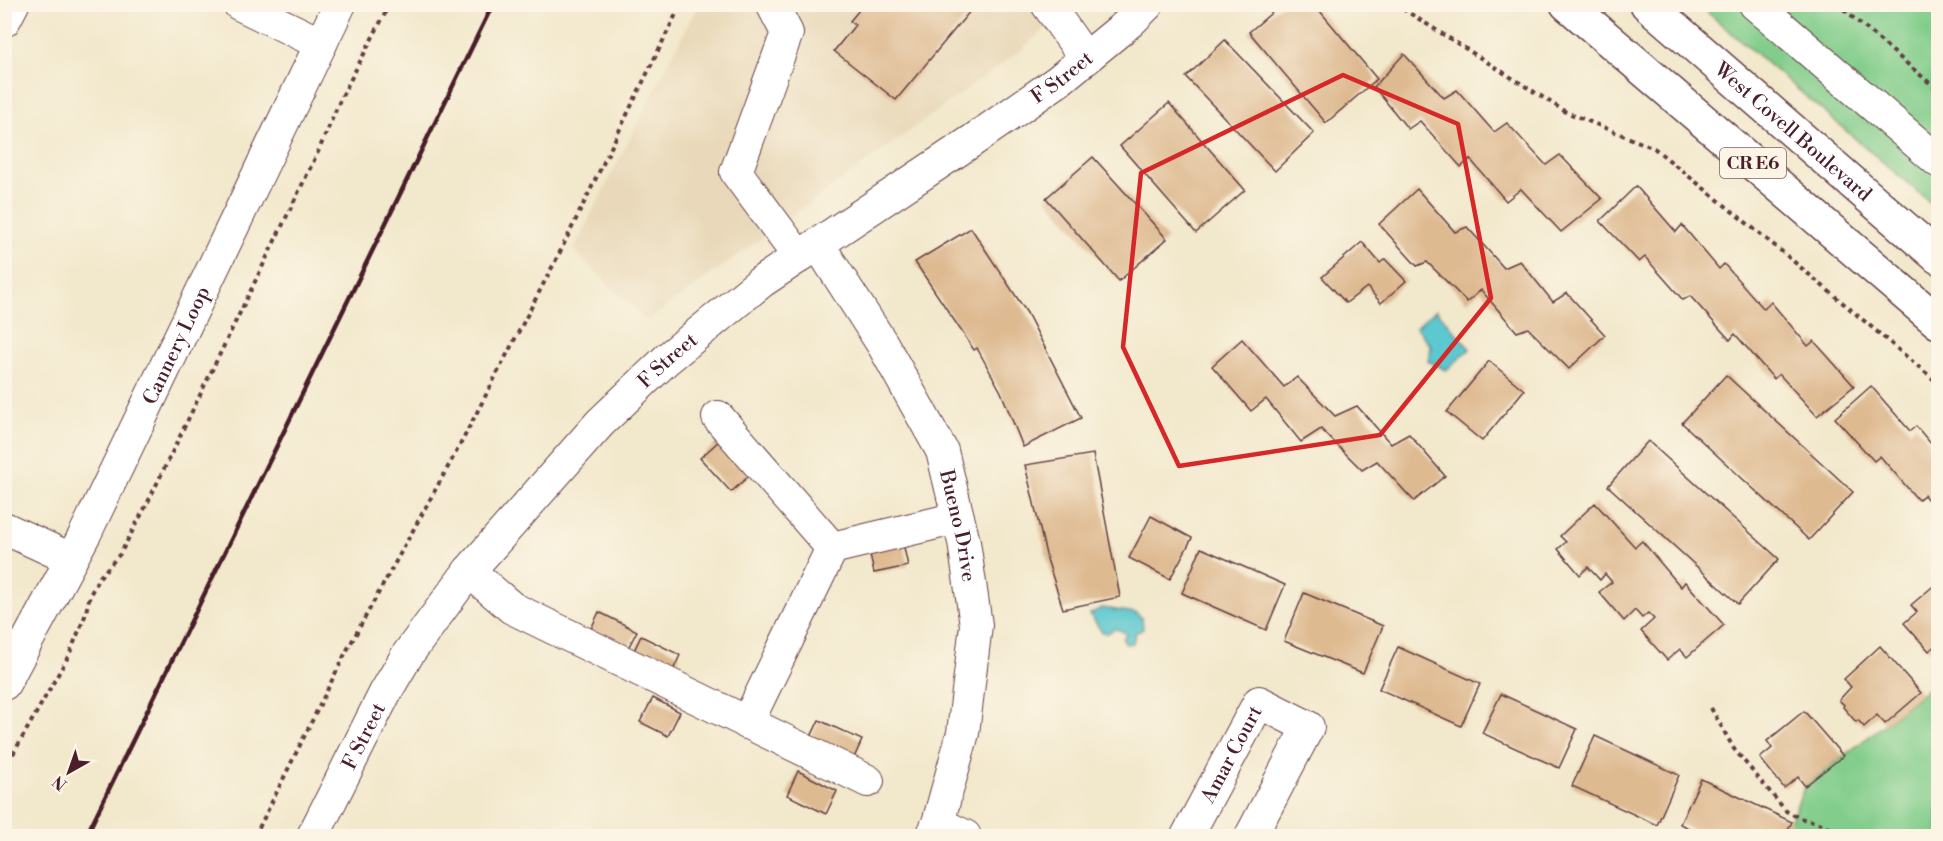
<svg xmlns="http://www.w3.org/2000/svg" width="1943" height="841" font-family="'Libre Bodoni',serif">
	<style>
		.built { fill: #e9d9ba }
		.green { fill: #82cd8b; stroke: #66765b; stroke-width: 1.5 }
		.water { fill: #5bc8cf; stroke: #52747d; stroke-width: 1.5 }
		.building { fill: #deba91 }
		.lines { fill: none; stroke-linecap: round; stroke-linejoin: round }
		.minor-casing { stroke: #633d43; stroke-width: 34 }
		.major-casing { stroke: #633d43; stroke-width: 36 }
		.path { stroke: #633d43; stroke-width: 4; stroke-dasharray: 4.5 4.5; stroke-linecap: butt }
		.minor { stroke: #fff; stroke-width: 32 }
		.major { stroke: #fff; stroke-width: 33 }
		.rail { stroke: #4a1f2b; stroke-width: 4.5 }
		.marked { fill: none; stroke: #d62828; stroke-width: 4.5; stroke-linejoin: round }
		.labels { text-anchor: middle; stroke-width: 5; stroke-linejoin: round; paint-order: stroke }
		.shield { fill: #fcf5e5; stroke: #7f5f63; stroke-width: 1.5 }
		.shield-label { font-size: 18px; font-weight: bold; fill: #4a1f2b }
		.street-label { font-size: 20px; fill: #4a1f2b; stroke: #fcf5e5 }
	</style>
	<rect width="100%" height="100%" fill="#fcf5e5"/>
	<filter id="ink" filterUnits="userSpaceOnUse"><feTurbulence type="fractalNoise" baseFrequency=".0167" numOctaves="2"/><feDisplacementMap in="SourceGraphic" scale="12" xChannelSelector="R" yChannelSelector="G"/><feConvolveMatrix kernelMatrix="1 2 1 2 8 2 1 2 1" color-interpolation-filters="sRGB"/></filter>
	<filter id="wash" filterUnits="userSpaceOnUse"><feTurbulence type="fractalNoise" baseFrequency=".008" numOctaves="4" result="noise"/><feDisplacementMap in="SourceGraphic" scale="24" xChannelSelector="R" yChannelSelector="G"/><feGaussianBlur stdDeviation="1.35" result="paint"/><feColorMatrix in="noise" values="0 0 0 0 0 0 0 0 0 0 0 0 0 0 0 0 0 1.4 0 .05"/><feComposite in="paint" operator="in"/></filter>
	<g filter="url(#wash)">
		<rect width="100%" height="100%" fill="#f2e8cc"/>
		<polygon class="built" points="698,5 1071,5 1021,50 647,321 573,250"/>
		<g class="green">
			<polygon points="1699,5 1938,5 1938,209"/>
			<polygon points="1938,660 1938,836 1784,836 1805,786 1885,724 1938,680 1929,668"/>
		</g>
		<g class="water">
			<polygon points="1436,310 1470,349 1446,370 1428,361 1431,346 1416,327"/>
			<polygon points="1102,608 1136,613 1142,618 1143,629 1135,633 1133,643 1126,644 1123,639 1126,634 1120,630 1114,629 1108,633 1102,632 1090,614"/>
		</g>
		<g id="blocks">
			<g class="building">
				<polygon points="864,4 976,4 896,100 834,51 855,25 850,21"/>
				<polygon points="1282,4 1314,4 1377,79 1326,123 1249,32"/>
				<polygon points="1225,40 1314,133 1275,171 1186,77"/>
				<polygon points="1404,54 1444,98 1457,90 1494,132 1507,123 1546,165 1560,155 1602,199 1561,232 1521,189 1506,201 1470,159 1461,167 1420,121 1408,129 1374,87"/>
				<polygon points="1169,103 1245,190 1196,233 1120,146"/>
				<polygon points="1093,157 1167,239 1119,281 1046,198"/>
				<polygon points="1636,186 1676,232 1682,225 1719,269 1724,264 1764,309 1771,302 1808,346 1814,341 1854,386 1817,416 1779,374 1774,379 1735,334 1730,340 1690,296 1683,300 1645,257 1639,262 1600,221"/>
				<polygon points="1417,189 1455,232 1467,227 1504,268 1520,261 1553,302 1567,293 1605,335 1569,369 1528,328 1517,332 1481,290 1467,302 1427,262 1417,266 1379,224"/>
				<polygon points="971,228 1027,313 1081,418 1023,447 1001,392 977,348 974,350 915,262"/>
				<polygon points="1362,242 1380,263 1385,259 1406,281 1381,303 1367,287 1346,303 1322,277"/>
				<polygon points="1242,339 1284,387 1297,377 1335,416 1357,406 1391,444 1409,434 1445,476 1414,501 1377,461 1362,470 1321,429 1301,442 1266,399 1251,411 1212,366"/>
				<polygon points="1489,361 1524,390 1482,441 1447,412"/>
				<polygon points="1726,375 1853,492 1809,540 1682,423"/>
				<polygon points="1871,386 1910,431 1916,426 1938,452 1938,512 1924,495 1918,500 1880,456 1874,461 1835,418"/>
				<polygon points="719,441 750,475 731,492 700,458"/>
				<polygon points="1648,441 1779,559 1738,604 1608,486"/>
				<polygon points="1093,454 1120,597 1063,609 1047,559 1025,465"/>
				<polygon points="1595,503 1635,547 1642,541 1681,587 1685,582 1724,625 1687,657 1680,649 1667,660 1641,631 1654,619 1648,613 1642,618 1635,610 1624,621 1599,592 1612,582 1605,574 1600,580 1588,567 1580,575 1558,549 1566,542 1560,536"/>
				<polygon points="1151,516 1192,538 1170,579 1129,558"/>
				<polygon points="903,543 908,566 874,573 869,550"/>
				<polygon points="1201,548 1285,585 1266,630 1182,593"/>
				<polygon points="1938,582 1938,643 1929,651 1904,623 1917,612 1911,605"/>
				<polygon points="1304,593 1383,626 1363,673 1284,641"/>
				<polygon points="599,612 637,631 626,652 589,633"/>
				<polygon points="641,636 680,655 670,677 631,657"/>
				<polygon points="1880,646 1921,693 1885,724 1877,715 1864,727 1858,720 1856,722 1843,707 1844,705 1839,700 1851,687 1844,679"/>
				<polygon points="1398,647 1480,684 1461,726 1379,689"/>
				<polygon points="1501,694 1577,729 1559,768 1482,733"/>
				<polygon points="653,698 680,712 668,736 640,722"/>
				<polygon points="1804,711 1843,756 1805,786 1798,777 1784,788 1760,758 1772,748 1767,741"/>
				<polygon points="819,720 862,740 852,762 809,741"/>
				<polygon points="1595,736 1679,775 1657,825 1572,786"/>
				<polygon points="798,771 837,791 826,814 787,795"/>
				<polygon points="1701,779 1792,822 1784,836 1705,836 1680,824"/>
			</g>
		</g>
	</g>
	<g filter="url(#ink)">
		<use href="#blocks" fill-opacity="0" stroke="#633d43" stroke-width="1.5"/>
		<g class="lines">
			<g class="minor-casing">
				<g id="minor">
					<polyline points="239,4 321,44"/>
					<polyline points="772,4 787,33 736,172 799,257"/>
					<polyline points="1047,4 1086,59"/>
					<polyline points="1755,4 1938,161"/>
					<polyline points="4,21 13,4"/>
					<path id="s1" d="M818,244l65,101 59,106 22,91 12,83 -13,108 -25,90 -6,13"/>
					<polyline points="718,417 832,548 747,723"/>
					<polyline points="4,528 71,559"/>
					<polyline points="832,548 958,518"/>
					<polyline points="469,571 512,608 868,781"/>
					<path id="s2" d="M4,684l81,-150 255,-530"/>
					<polyline points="938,823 965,836"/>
					<path id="s3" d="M313,836l72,-143 23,-39 61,-83 131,-148 67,-64 94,-77 211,-141 86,-60 73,-60 17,-17"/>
					<path id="s4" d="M1187,836l72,-134 49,25 -57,109"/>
				</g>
			</g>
			<g class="major-casing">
				<g id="major">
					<polyline points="1567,4 1938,322"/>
					<path id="s5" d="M1647,4l291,253"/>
				</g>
			</g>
			<g class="path">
				<polyline points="1395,4 1566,112 1654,148 1780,250 1938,383"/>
				<polyline points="1837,4 1938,90"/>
				<polyline points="1711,708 1734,749 1786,811 1800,818 1825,825 1845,836"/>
				<polyline points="4,770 69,655 85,616 90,595 98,579 120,554 146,506 318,152 341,98 390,4"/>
				<polyline points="255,836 346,652 460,445 561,250 681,4"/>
				<polyline points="1925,836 1938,821"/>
			</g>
			<use href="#minor" class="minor"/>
			<use href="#major" class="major"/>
			<polyline class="rail" points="86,836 493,4"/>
		</g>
	</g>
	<path class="marked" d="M1343,75l115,49 33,174 -111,137 -201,31 -56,-119 18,-174z"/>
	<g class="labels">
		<rect class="shield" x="1720" y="148" width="66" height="30" rx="4.5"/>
		<g class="shield-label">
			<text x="1753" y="169">CR E6</text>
		</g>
		<g class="street-label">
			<text dy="7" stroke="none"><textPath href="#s3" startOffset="1084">F Street</textPath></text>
			<text dy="7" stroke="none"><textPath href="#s5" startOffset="194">West Covell Boulevard</textPath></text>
			<text dy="7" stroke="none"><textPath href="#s2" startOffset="380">Cannery Loop</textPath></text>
			<text dy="7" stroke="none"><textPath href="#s3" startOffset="598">F Street</textPath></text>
			<text dy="7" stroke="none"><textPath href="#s1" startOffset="318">Bueno Drive</textPath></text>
			<text dy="7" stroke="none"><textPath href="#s3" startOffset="112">F Street</textPath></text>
			<text dy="7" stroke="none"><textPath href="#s4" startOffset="93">Amar Court</textPath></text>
		</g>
	</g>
	<rect width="1943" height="841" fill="none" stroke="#fcf5e5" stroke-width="24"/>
	<g transform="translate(69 772) rotate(220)" stroke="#fcf5e5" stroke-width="4.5" paint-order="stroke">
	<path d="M0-4.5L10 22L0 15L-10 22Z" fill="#4a1f2b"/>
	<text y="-9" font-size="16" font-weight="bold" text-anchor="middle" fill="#4a1f2b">N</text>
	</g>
</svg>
